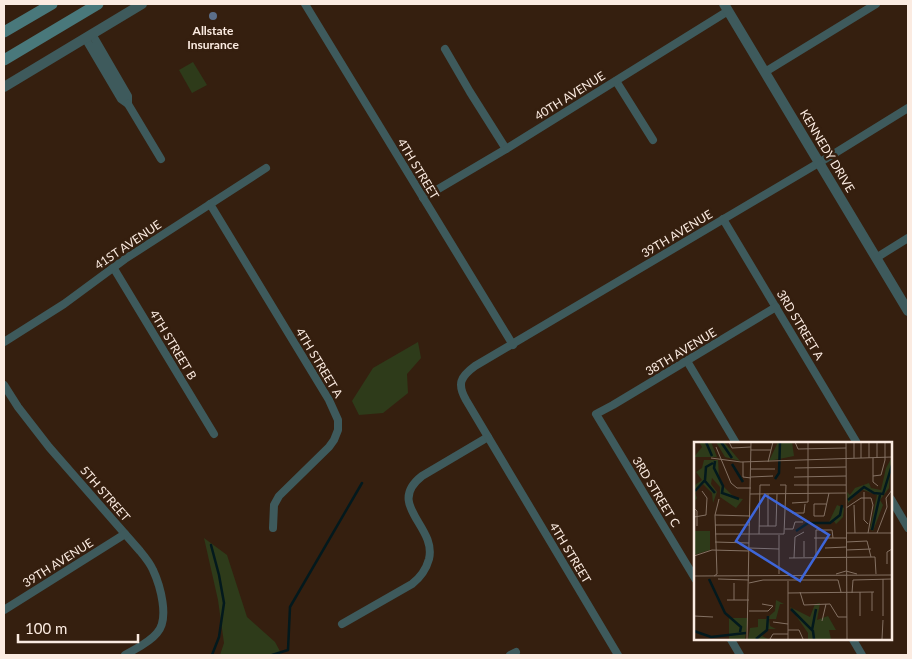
<svg xmlns="http://www.w3.org/2000/svg" width="912" height="659" font-family="Lato,sans-serif">
	<style>
		.green { fill: #2e3b1a }
		.lines { fill: none; stroke-linecap: round; stroke-linejoin: round }
		.stream { stroke: #03191d; stroke-width: 2.5 }
		.minor { stroke: #3e5a5c; stroke-width: 8 }
		.tertiary { stroke: #3e5a5c; stroke-width: 10 }
		.secondary { stroke: #49787b; stroke-width: 11 }
		.service-dot { fill: #5c6f8a; stroke: #351f0f; stroke-width: 2 }
		.labels { text-anchor: middle; stroke-width: 5; stroke-linejoin: round; paint-order: stroke }
		.poi-label { font-size: 12px; font-weight: bold; fill: #fbebe1; stroke: #351f0f }
		.street-label { font-size: 12px; fill: #fbebe1; stroke: #351f0f }
		.inset-river { fill: none; stroke: #03191d; stroke-width: 2.5 }
		.inset-road { fill: none; stroke: #847163; stroke-width: 1 }
		.view { fill: #3e66d9; fill-opacity: 0.15; stroke: #3e66d9; stroke-width: 2.5 }
		.inset-edge { fill: none; stroke: #fbebe1; stroke-width: 2.5 }
	</style>
	<rect width="100%" height="100%" fill="#351f0f"/>
	<g class="green">
		<polygon points="193,62 207,85 192,93 179,70"/>
		<polygon points="418,342 421,358 407,374 408,393 383,413 359,415 352,401 373,368"/>
		<polygon points="204,538 227,555 247,617 275,642 282,655 220,655 224,643 218,600"/>
	</g>
	<g class="lines">
		<g class="stream">
			<polyline points="211,545 219,575 224,603 219,637 212,655"/>
			<polyline points="272,655 288,650 290,607 362,483"/>
		</g>
		<g class="minor">
			<polyline points="305,4 513,345"/>
			<polyline points="85,38 121,99 128,104 128,96 92,34"/>
			<polyline points="445,49 470,92 506,149"/>
			<polyline points="765,72 876,4"/>
			<polyline points="616,81 653,140"/>
			<polyline points="128,104 161,159"/>
			<polyline points="423,198 506,149 728,11"/>
			<polyline points="210,204 329,400 338,420 338,430 334,440 329,447 279,496 274,505 273,528"/>
			<polyline points="723,219 857,443"/>
			<polyline points="876,258 908,238"/>
			<polyline points="113,267 214,434"/>
			<polyline points="4,342 64,304 125,259 266,168"/>
			<polyline points="687,361 736,443"/>
			<path d="M4,385l14,22 31,40 91,104c5,6 10,12 13,19 7,15 17,49 4,63 -8,10 -22,16 -32,22"/>
			<polyline points="891,499 908,528"/>
			<polyline points="696,580 596,414 613,405 776,307"/>
			<polyline points="4,610 125,534"/>
			<path d="M342,624l70,-40c9,-7 14,-14 17,-25 8,-33 -44,-54 -7,-83l66,-39"/>
			<polyline points="730,638 740,655"/>
			<polyline points="852,638 862,655"/>
			<polyline points="510,655 516,652"/>
			<path d="M618,655l-152,-255c-9,-16 -6,-23 9,-34l357,-211 76,-47"/>
		</g>
		<g class="tertiary">
			<polyline points="724,4 908,311"/>
			<polyline points="4,87 142,4"/>
		</g>
		<g class="secondary">
			<polyline points="4,32 52,4"/>
			<polyline points="4,60 98,4"/>
		</g>
	</g>
	<circle class="service-dot" cx="213" cy="16" r="5"/>
	<g class="labels">
		<g class="poi-label">
			<text x="213" y="35">Allstate<tspan x="213" dy="14">Insurance</tspan></text>
		</g>
		<g class="street-label">
			<text transform="translate(570 96) rotate(-32)" y="4">40TH AVENUE</text>
			<text transform="translate(827 151) rotate(59)" y="4">KENNEDY DRIVE</text>
			<text transform="translate(418 169) rotate(59)" y="4">4TH STREET</text>
			<text transform="translate(677 234) rotate(-31)" y="4">39TH AVENUE</text>
			<text transform="translate(128 245) rotate(-34)" y="4">41ST AVENUE</text>
			<text transform="translate(800 325) rotate(59)" y="4">3RD STREET A</text>
			<text transform="translate(173 345) rotate(59)" y="4">4TH STREET B</text>
			<text transform="translate(681 352) rotate(-31)" y="4">38TH AVENUE</text>
			<text transform="translate(319 363) rotate(59)" y="4">4TH STREET A</text>
			<text transform="translate(656 492) rotate(59)" y="4">3RD STREET C</text>
			<text transform="translate(105 494) rotate(49)" y="4">5TH STREET</text>
			<text transform="translate(570 553) rotate(59)" y="4">4TH STREET</text>
			<text transform="translate(58 563) rotate(-32)" y="4">39TH AVENUE</text>
		</g>
	</g>
	<g transform="translate(694 442)">
		<rect width="198" height="198" fill="#351f0f"/>
		<path d="M5,0h12l6,15h-23l8,-10zM22,0h8l16,19 -15,-4zM84,0h14l2,14 -25,5zM197,17l-2,29 -9,12 3,5 -10,26 -3,-2 7,-34 -16,-6 -13,14 -1,-11 3,3 5,-7 14,-5 2,5 10,2 5,-22zM10,18h14l1,18 5,9 11,11 8,1 -7,9 -16,-11v-10l-8,-9 -1,6 6,8 -4,11 -1,-10 -9,-9 -8,9 2,5 -3,4 1,-17 7,-5 -6,-8 6,-4zM143,63l7,3 -1,9 -7,7 -3,-4 -4,2zM0,89h16v19l-16,5zM82,158l8,4h-4l-4,15h-7l1,7 6,3h-9l-5,7 6,3h-20l2,-11 8,-1v-8h8l9,-8zM126,161l-3,17 11,-4 8,14h-7l2,9h-23v-6l-18,-26 20,10 5,-13zM35,176h19l-3,21h-16z" fill="#2e3b1a"/>
		<path class="inset-river" d="M12,0l6,14M27,0l11,16M21,19l-1,7 9,18 -1,7 17,6M38,22l11,18M81,37l4,-6 1,-31M11,39l10,12M1,49l10,-11 1,-13 7,-4M154,58l16,-13 10,6 9,1 9,-29M178,88l8,-35M102,89l12,-8h22l10,-8 2,-10M15,137l16,34 16,14 -1,5M97,167l22,22 1,8M118,188l4,-21M0,189l17,6 35,-4M62,197l11,-9 1,-14"/>
		<path class="inset-road" d="M35,0l3,6 19,-1M101,0l3,7 48,-1M152,0l1,197M160,0v16M167,0v16M175,0v16M183,0v16M22,5l15,36 6,5h14M57,8h20M17,16l30,4 151,-5M179,16v24l5,4M49,20v15l8,1M74,20l5,-20M101,26l51,-1M57,27h24M179,34l8,-1 4,-15v-18M57,35l22,-1M100,35l52,-1M100,43h52M170,50v28l4,4M56,52l96,-1M98,61l16,-1v-60M132,62h-12v12h10l5,-23M160,63l1,28M0,66l3,3v15M152,66l15,-10h10l2,7 -5,28M98,71h12l1,-9M21,73l35,1M0,75l12,-2 1,-17 -5,-7M21,83h35M65,84h17l1,-32M74,84v-32M91,87h8l2,-7h8M152,91h46M183,91l10,-26 -1,-9 6,-8M21,92h69l2,-49h-6M65,92l1,-49h10M120,96h32M21,100l34,1M152,100l21,-1 4,16M55,106l30,1M131,106l21,-1M152,108l25,-1M0,114l18,-6 37,1M110,115v-16M122,115v-27h16l1,8M95,116l86,-1 1,17M100,116l1,-21 9,-5M193,122v-12l5,-3M85,132v-39M142,132l10,-3 11,3M0,134l198,-1M20,134l3,-2 -2,-59 4,-16M24,137l31,1M55,141l14,-3h75l3,12M106,150l4,13 26,-1 8,13h9M178,150v19M94,151l86,-1M158,151l1,-13 39,-1M33,158h22M40,158v-17M55,169h19l5,-5 -11,-2M0,174l19,1M166,174v-24M189,174v-37M128,179l4,-17M79,180l15,2M94,188h11l4,9M53,197l4,-197M76,197l3,-5h15M94,197v-58M188,197l1,-19"/>
		<path class="view" d="M71,53l64,40 -29,46 -64,-40z"/>
		<rect width="198" height="198" class="inset-edge"/>
	</g>
	<rect width="912" height="659" fill="none" stroke="#fbebe1" stroke-width="10"/>
	<path d="M18 634v8h120v-8" fill="none" stroke="#fbebe1" stroke-width="2.5"/>
	<text x="25" y="634" font-size="15" fill="#fbebe1" stroke="#351f0f" stroke-width="4" paint-order="stroke">100 m</text>
</svg>
